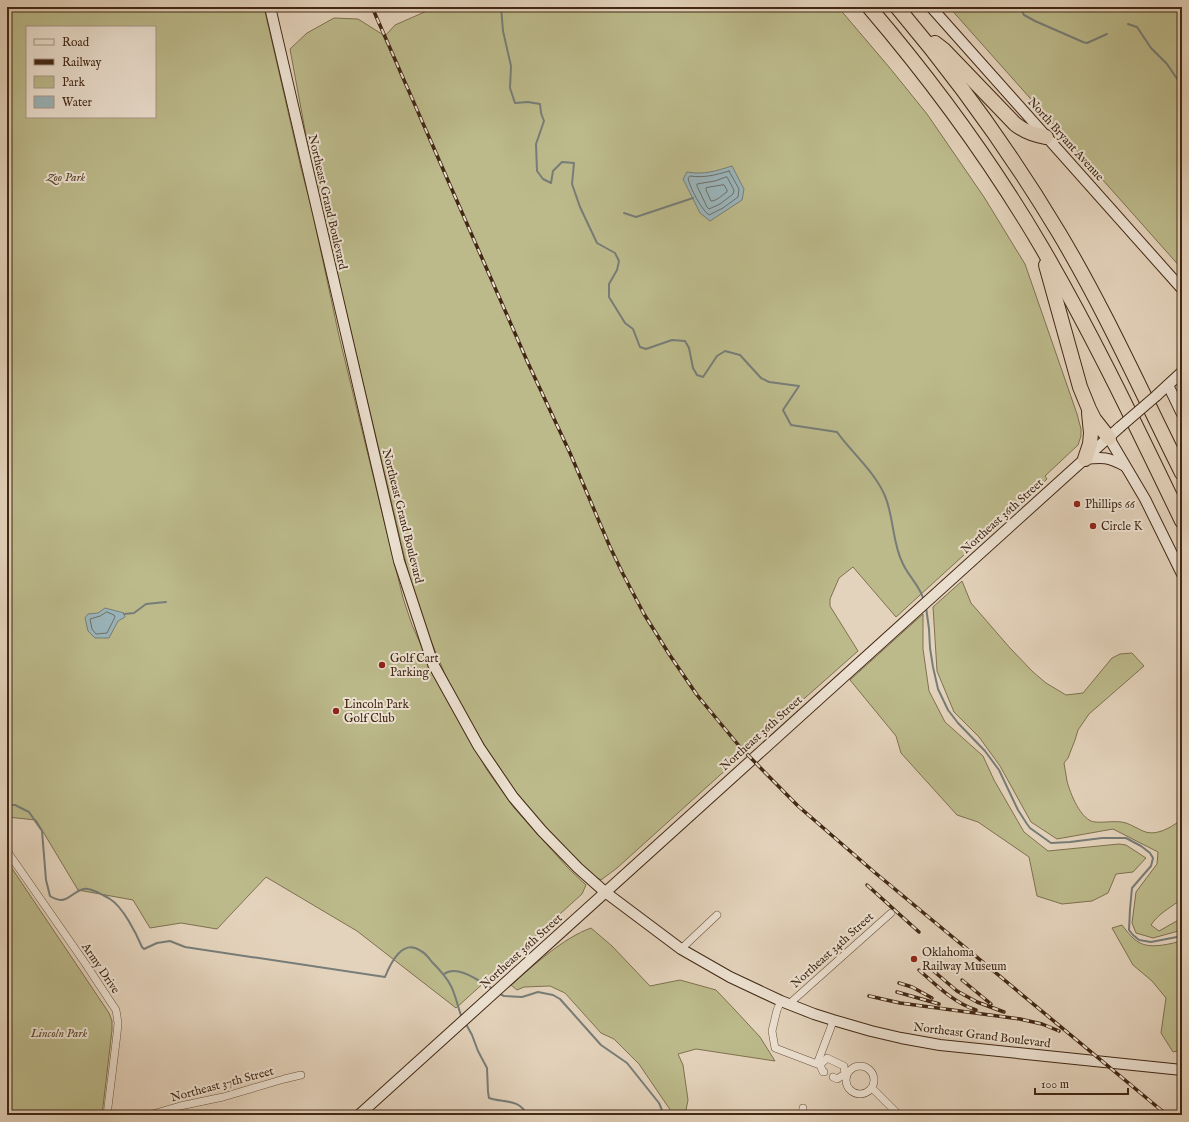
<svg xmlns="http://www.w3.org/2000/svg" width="1189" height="1122" font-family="'IM FELL English',serif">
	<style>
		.green { fill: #bcba8b; stroke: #7f7150; fill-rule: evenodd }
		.water { fill: #9ab5bb; stroke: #777d78 }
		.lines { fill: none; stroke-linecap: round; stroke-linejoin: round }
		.shore { stroke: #6e6e68; stroke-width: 1 }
		.stream { stroke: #777d78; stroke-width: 2 }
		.street-casing { stroke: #6a533e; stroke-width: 8 }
		.secondary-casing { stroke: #422814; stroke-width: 12 }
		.highway-casing { stroke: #422814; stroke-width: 16 }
		.street { stroke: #ede2d3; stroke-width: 7 }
		.secondary { stroke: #ede2d3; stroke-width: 10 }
		.highway { stroke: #e4d3bc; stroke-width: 14 }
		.rail-casing { stroke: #422814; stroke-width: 3.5 }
		.rail { stroke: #ede2d3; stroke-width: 2; stroke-dasharray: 6; stroke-linecap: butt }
		.secondary-bridge-casing { stroke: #422814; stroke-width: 12; stroke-linecap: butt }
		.secondary-bridge { stroke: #ede2d3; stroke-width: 10 }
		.poi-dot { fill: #8f2418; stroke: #ede2d3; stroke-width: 1.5 }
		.labels { text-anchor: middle; stroke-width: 4; stroke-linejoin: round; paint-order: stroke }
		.street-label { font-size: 12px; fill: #422814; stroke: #ede2d3 }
		.park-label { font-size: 12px; font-style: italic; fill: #5a452c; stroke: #ede2d3 }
		.poi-label { font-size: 12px; fill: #422814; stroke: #ede2d3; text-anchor: start }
	</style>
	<rect width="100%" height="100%" fill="#e4d3bc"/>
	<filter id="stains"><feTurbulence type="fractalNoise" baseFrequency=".005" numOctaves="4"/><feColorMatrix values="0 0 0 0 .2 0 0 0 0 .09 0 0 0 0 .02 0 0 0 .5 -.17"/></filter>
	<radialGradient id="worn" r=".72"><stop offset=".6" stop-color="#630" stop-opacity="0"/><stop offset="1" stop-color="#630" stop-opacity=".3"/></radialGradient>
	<g class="green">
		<path d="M7,7h257l37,161 11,42 27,126 64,262 9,27 25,56 50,89 27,38 54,60 18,17 -4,9 -126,114 -99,-77 -91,-54 -49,52 -36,-6 -31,5 -17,-28 -55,-10 -42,-70 -29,-3zM27,27h128v90h-128z"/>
		<polygon points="436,7 838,7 889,67 927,114 984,197 1025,264 1077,414 1081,429 1081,436 1078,445 1045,476 1047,479 896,617 853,567 839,578 830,599 830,606 858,651 754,743 730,766 617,868 601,880 592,875 548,830 518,795 475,731 447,679 422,620 413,593 312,168 290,49 307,33 334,18 358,19 385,36 395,25"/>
		<polygon points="949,7 1182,7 1182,269"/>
		<path d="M962,581l9,22 39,45 23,24 13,11 20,12 17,-2 29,-35 8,-4 12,-1 12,13 -55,48 -11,16 -3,10 -7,18 -4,5c1,6 2,12 3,18 3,12 14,40 28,41 10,1 21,-2 31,1 6,2 12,6 17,8 13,6 29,-4 39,-12v80c-11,8 -24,15 -31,26l8,6 23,-13v12l-29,8 -17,-5 -4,-10 4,-31 21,-28 1,-12 -45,-23 -56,10 -26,-17 -31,-56 -21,-29 -25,-25 -17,-41 -4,-64z"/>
		<polygon points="923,614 923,649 929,691 945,722 983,756 994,780 1024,832 1048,851 1119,844 1126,845 1146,858 1133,872 1116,874 1108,893 1092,901 1062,904 1037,896 1029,857 978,822 957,815 901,753 896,736 850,680"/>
		<polygon points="7,861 109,1013 112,1021 112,1030 102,1115 7,1115"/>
		<path d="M1122,925c13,17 19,23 41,20 6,-1 13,-2 19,-5v110l-9,2 -12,-19 5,-35 -14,-17 -19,-16 -21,-37z"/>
		<path d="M591,928l21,18 38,40 30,-6 36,10 19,20 25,27 15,24 -79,-12 -18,5 5,11 5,35 -3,15h-9l-3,-1 -34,-50 -25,-25 -13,-6 -36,-40 -15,-7 -26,1 -7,3 -6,-5c23,-20 52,-47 80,-57z"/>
	</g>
	<g class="water">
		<path d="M732,166l12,23 -2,11 -32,21 -10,-8 -17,-34 4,-7c17,3 29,-1 45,-6z"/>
		<polygon points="105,608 124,613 125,617 118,621 109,638 95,638 88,631 85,618 88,614 98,613"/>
	</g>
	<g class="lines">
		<g class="shore">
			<path d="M729,171l10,18 -1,8 -15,11 -14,7c-8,-6 -19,-27 -21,-37l2,-2c14,2 26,-1 39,-5z"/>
			<polygon points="727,177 734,190 733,194 720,204 709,209 707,207 697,186 697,184 715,181"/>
			<path d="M724,185l3,5v2c-5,3 -10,9 -16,9l-5,-11v-2z"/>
			<polygon points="107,612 114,615 115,617 107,633 96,634 92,629 90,619 100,616"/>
		</g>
		<g class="stream">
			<path d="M501,7l2,24 8,35 -1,22 5,15 13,-1 12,2 1,9 3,8 -8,23 1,27 6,8 8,4 2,-12 9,-9 12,1 -2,21 8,23 17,36 18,10 4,8 -2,9 -8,14v13l16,26 8,6 7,18 6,2 26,-9 13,1 4,7 4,20 4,7 6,2 14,-21 8,-5 15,4 21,23 8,4 30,4 -16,24 8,15 46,7c15,21 38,40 48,64 9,21 7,47 18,68 6,13 18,23 21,37"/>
			<polyline points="1020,7 1024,15 1035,21 1083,42 1087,43 1107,34"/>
			<polyline points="1128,24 1137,27 1151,48 1167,64 1182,86"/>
			<polyline points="624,213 636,217 693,198"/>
			<polyline points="926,607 929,629 930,648 933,667 938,689 948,710 958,723 985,751 999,770 1018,810 1027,824 1030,828 1051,843 1070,842 1102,838 1126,838 1141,846 1150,853 1153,858 1151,866 1132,888 1130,909 1129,930 1133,935 1139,940 1151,942 1182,936"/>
			<polyline points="124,614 134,613 146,604 166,602"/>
			<path d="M7,805h8l14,7 13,19 4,49 4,16c17,11 20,-4 34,-7 6,-1 10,2 15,4 3,2 7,3 11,6 13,8 26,34 32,48l2,2 13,-6 13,-2 15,6 200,30c6,-15 18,-39 36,-26 4,2 8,7 11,11 7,7 14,14 19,24 5,10 7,22 11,32"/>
			<path d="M444,974c14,-10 36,8 49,15"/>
			<polyline points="498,993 504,996 522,997 538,992 553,995 560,999 601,1045 627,1063 659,1103 664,1115"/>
			<path d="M466,1024l6,11 6,16 9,17 1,24 1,6c14,5 30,0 38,17"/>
		</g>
		<g class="street-casing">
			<g id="street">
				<polyline points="7,851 85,963 108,998 116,1010 118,1023 117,1034 107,1115"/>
				<polyline points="681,949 717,915"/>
				<polyline points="781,1001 777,1010 772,1031 775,1048 817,1064 831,1027 833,1020"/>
				<polyline points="789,1004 891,913"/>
				<circle cx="860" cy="1080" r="14"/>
				<polyline points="824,1072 823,1072 820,1065 827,1058 844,1066 845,1074 837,1079 833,1077"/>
				<polyline points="872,1088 899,1115"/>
				<polyline points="149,1115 180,1106 223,1097 284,1079 301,1075"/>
				<polyline points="802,1115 803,1108"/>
			</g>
		</g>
		<g class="secondary-casing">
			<g id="secondary">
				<polyline points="270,7 399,561 433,664 479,747 513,797 542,831 578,868 605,892 681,949 730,977 781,1001 814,1014 833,1020 871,1031 901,1038 940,1045 1182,1070"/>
				<polyline points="931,7 1182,289"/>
				<polyline points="1168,385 1182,414"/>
				<polyline points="1156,396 1182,372"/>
				<polyline points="1109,438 1145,499 1182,574"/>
				<path d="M1085,459c18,-2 23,-2 40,7"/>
				<polyline points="359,1115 1120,427"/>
			</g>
		</g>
		<g class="highway-casing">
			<g id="highway">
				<path d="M869,7c64,75 122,154 172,239 52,89 96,182 141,275"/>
				<path d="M897,7c60,71 114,146 162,226 46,77 83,160 123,240"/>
				<path d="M935,43l9,7 71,74c10,8 19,11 31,13"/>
				<polyline points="1046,265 1080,387 1089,409 1094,419 1109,438"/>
				<polyline points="1085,459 1090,444 1091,433 1089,413"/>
			</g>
		</g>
		<use href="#street" class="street"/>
		<use href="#secondary" class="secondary"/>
		<use href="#highway" class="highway"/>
		<g class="rail-casing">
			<g id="rail">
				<polyline points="372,7 528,363 570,453 610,547 623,574 644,614 669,654 697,695 740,747 798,806 873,871 1167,1115"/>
				<polyline points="867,885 919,932"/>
				<polyline points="923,962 957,991 977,1002 1004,1012"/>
				<path d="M919,970c17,15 35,33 57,40"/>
				<polyline points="962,980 991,1004"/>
				<polyline points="899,983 912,987 932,998"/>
				<polyline points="897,992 939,1004"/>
				<polyline points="869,996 900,1003 1020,1019 1042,1024 1059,1031"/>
			</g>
		</g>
		<use href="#rail" class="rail"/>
		<g class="secondary-bridge-casing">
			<polyline id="secondary-bridge" points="1120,427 1156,396"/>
		</g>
		<use href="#secondary-bridge" class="secondary-bridge"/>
	</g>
	<g class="poi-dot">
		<circle cx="1077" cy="504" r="4"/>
		<circle cx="1093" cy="526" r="4"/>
		<circle cx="382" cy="665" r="4"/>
		<circle cx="336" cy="711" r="4"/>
		<circle cx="914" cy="959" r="4"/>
	</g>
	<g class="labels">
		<g class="street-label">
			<text transform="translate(1066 139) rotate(48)" y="4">North Bryant Avenue</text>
			<text transform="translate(328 202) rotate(77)" y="4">Northeast Grand Boulevard</text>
			<text transform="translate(403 516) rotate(76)" y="4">Northeast Grand Boulevard</text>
			<text transform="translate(1002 516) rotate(-42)" y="4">Northeast 36th Street</text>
			<text transform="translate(761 733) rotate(-42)" y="4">Northeast 36th Street</text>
			<text transform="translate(832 950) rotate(-42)" y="4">Northeast 34th Street</text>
			<text transform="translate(521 951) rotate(-42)" y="4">Northeast 36th Street</text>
			<text transform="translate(101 968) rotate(56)" y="4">Army Drive</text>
			<text transform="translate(982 1035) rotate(7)" y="4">Northeast Grand Boulevard</text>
			<text transform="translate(222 1084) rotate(-15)" y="4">Northeast 37th Street</text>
		</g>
		<g class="park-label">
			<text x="66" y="181">Zoo Park</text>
			<text x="59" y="1037">Lincoln Park</text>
		</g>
		<g class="poi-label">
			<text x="1085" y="508">Phillips 66</text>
			<text x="1101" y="530">Circle K</text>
			<text x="390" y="662">Golf Cart<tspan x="390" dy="14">Parking</tspan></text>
			<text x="344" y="708">Lincoln Park<tspan x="344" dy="14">Golf Club</tspan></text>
			<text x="922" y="956">Oklahoma<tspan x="922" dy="14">Railway Museum</tspan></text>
		</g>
	</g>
	<rect width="1189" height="1122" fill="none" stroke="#e4d3bc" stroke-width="24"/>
	<rect x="8" y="8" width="1173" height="1106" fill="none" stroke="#422814" stroke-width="2"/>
	<rect x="12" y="12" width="1165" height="1098" fill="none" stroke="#422814"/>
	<rect x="26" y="26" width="130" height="92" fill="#ede2d3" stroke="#a99887"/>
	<rect x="34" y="39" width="20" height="6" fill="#ede2d3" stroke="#a99887"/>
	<text x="62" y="46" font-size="12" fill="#422814">Road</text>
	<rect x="34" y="59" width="20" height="6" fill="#422814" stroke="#a99887"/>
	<text x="62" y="66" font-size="12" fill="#422814">Railway</text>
	<rect x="34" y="76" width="20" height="12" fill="#bcba8b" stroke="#a99887"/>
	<text x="62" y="86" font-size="12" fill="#422814">Park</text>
	<rect x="34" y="96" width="20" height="12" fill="#9ab5bb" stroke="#a99887"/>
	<text x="62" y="106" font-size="12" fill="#422814">Water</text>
	<path d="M1035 1088v6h93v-6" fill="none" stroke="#422814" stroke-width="2"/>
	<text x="1041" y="1088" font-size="12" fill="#422814" stroke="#ede2d3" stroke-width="3" paint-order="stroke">100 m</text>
	<rect width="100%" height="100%" filter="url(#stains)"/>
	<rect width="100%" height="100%" fill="url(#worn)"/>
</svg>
